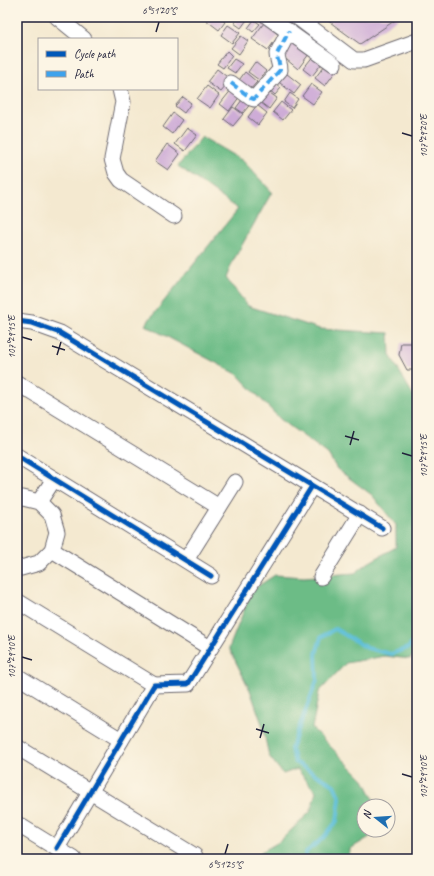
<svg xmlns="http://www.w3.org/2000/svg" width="434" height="876" font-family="Caveat,sans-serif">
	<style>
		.forest { fill: #6cbc86; stroke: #476f60 }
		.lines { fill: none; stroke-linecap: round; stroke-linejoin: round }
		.stream { stroke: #59bdd8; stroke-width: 4 }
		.building { fill: #ceacd7 }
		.minor-casing { stroke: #6c686f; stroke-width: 17 }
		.minor { stroke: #fff; stroke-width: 15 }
		.quiet { stroke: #3ea2ec; stroke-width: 4; stroke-dasharray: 8 4; stroke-linecap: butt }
		.cycleway-casing { stroke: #fcf5e5; stroke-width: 8 }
		.cycleway { stroke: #0057b8; stroke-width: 5 }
		.ticks { fill: none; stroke: #22223b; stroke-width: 1.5 }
		.neatline { fill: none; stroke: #22223b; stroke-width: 1.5 }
		.ticks-label { font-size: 10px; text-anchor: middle; fill: #22223b }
	</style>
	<rect width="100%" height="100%" fill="#fcf5e5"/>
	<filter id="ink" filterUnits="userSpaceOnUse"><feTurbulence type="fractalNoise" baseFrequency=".025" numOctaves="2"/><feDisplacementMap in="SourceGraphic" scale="8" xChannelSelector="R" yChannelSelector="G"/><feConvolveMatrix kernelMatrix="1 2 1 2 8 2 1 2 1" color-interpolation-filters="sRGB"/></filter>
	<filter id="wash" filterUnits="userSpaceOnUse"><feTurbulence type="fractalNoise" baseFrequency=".012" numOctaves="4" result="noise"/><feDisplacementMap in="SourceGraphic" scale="16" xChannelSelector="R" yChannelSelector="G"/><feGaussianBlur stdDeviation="0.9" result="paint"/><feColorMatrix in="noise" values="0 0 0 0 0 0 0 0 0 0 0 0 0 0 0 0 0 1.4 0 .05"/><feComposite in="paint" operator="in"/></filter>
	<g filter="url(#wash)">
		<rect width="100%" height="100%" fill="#f4e9d0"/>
		<polygon class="forest" points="202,137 243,161 272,192 233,261 226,278 248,306 320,329 389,333 390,355 417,402 417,650 410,659 385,656 346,663 319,692 312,728 364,780 377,806 364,806 364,830 381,830 350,849 349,859 258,859 261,852 279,842 310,812 316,792 297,769 283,774 269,756 262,724 250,690 229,648 252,590 275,575 304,577 355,573 368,563 396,547 396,525 372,495 337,469 328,454 280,419 237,374 145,325 238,209 178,166"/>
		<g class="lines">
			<polyline class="stream" points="305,859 306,852 323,838 337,821 340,798 334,785 295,762 291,749 317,680 316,654 321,637 335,629 367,648 391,654 408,648 417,637"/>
		</g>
		<g id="blocks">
			<g class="building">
				<polygon points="209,17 219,17 225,22 219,30 206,20"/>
				<polygon points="239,17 249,17 241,28 234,23"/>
				<polygon points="323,17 400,17 360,44"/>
				<polygon points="254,20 260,24 253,32 248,28"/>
				<polygon points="264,23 279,35 268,50 252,39"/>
				<polygon points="228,25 240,33 232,43 221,35"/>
				<polygon points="241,36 248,41 239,54 231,48"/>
				<polygon points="291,41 309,54 298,69 281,55"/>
				<polygon points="227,51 232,56 223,68 217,64"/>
				<polygon points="314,55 323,62 312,76 303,69"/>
				<polygon points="234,59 242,64 235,73 227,68"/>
				<polygon points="328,61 338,68 325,86 315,78"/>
				<polygon points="255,62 266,71 259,80 248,72"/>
				<polygon points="217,69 231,80 221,92 207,82"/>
				<polygon points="282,70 301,85 294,94 275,79"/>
				<polygon points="245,72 257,82 249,91 237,83"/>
				<polygon points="272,81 281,88 275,95 267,88"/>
				<polygon points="311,84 322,92 313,104 302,96"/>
				<polygon points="207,86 219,95 210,108 197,99"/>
				<polygon points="232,89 240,96 229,111 220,104"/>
				<polygon points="264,89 277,98 269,109 256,99"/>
				<polygon points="290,93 298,99 292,108 284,102"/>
				<polygon points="245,96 252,102 243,113 236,108"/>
				<polygon points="183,97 191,103 184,113 175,106"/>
				<polygon points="281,102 291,110 283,120 273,112"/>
				<polygon points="257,105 267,113 258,125 248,117"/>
				<polygon points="233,107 243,114 233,126 224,119"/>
				<polygon points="173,113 182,120 172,134 163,127"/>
				<polygon points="187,128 197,135 185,151 175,144"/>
				<polygon points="167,144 180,154 168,170 155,161"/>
				<polygon points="401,343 417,343 417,370 407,370 399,355"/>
			</g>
		</g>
	</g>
	<g filter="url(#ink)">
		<use href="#blocks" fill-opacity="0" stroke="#6c686f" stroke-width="1"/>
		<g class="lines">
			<g class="minor-casing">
				<g id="minor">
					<polyline points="57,17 84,39"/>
					<polyline points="268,17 334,64"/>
					<polyline points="297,17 354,60 364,60 417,41"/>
					<path d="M231,83l20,15 3,1 26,-29c0,-7 -3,-10 -3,-16l12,-23"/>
					<polyline points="120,89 123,102 112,159 116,173 121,180 174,216"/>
					<polyline points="17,321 32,323 60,333 382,528"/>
					<polyline points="17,383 219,507"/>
					<polyline points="17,456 211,576"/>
					<polyline points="17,499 23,498 39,502 52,515 57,532 52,550 39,563 21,568 17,567"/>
					<polyline points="39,502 54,479"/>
					<polyline points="52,550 210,648"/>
					<polyline points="186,560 235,482"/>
					<polyline points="321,577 360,514"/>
					<polyline points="17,601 154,685"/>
					<polyline points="17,676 121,740"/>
					<polyline points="17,747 195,856"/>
					<polyline points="17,824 74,859"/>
					<polyline points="57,848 154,685 188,684 312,486"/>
				</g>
			</g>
			<use href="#minor" class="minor"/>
			<path class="quiet" d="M231,83l20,15 3,1 26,-29c0,-7 -3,-10 -3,-16l12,-23"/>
			<g class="cycleway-casing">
				<g id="cycleway">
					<polyline points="17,321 32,323 60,333 382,528"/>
					<polyline points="17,456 211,576"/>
					<polyline points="57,848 154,685 188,684 312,486"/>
				</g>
			</g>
			<use href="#cycleway" class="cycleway"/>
		</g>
	</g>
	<path class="ticks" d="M156,32l3,-10M402,133l10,3M22,337l10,3M52,346l13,4M57,355l4,-13M345,436l14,4M350,445l4,-14M402,453l10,3M22,657l10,3M256,729l13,4M260,738l4,-14M402,774l10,3M225,854l3,-10"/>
	<rect width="434" height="876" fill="none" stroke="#fcf5e5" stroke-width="44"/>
	<rect x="38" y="38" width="140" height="52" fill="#fcf5e5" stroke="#a5a1a1"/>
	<rect x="46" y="51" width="20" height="6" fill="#0057b8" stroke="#a5a1a1"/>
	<text x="74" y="58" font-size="12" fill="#22223b">Cycle path</text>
	<rect x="46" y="71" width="20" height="6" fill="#3ea2ec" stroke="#a5a1a1"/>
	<text x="74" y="78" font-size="12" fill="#22223b">Path</text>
	<g transform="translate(376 818) rotate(287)"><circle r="19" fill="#fcf5e5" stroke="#a5a1a1"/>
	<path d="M0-3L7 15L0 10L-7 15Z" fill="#1f6fb2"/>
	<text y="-6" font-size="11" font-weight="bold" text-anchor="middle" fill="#22223b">N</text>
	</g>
	<rect x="22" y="22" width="390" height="832" class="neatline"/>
	<g class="ticks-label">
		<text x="159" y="14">6°51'20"S</text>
		<text transform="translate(423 136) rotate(-90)" y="4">107°29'20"E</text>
		<text transform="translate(11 337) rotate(-90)" y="4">107°29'15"E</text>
		<text transform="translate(423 456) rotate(-90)" y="4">107°29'15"E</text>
		<text transform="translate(11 657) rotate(-90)" y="4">107°29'10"E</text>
		<text transform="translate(423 777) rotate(-90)" y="4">107°29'10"E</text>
		<text x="225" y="868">6°51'25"S</text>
	</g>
</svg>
